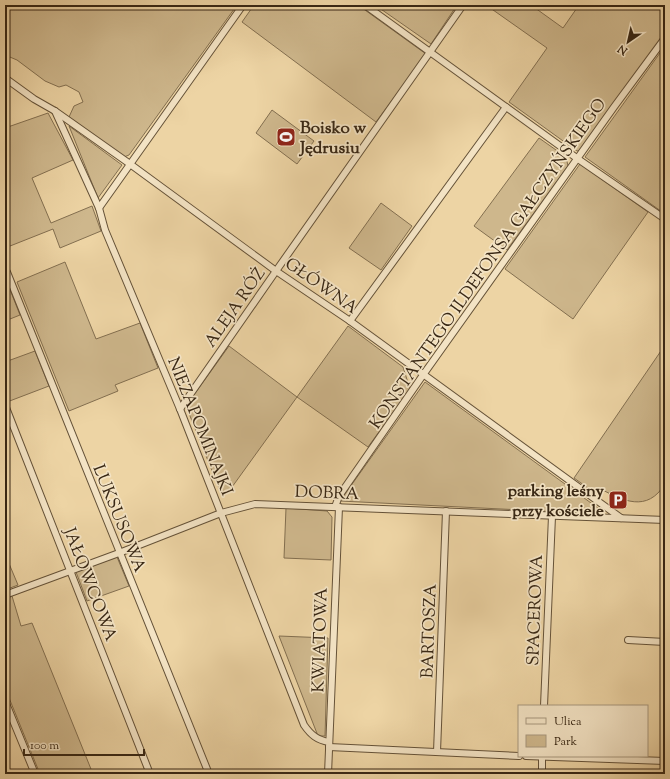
<svg xmlns="http://www.w3.org/2000/svg" width="670" height="779" font-family="'Sorts Mill Goudy',serif">
	<style>
		.green { fill: #ceb78c; stroke: #836f50 }
		.lines { fill: none; stroke-linecap: round; stroke-linejoin: round }
		.minor-casing { stroke: #655238; stroke-width: 8 }
		.minor { stroke: #f3e3c4; stroke-width: 6 }
		.labels { text-anchor: middle; stroke-width: 3.5; stroke-linejoin: round; paint-order: stroke }
		.poi-label { font-size: 17px; font-weight: bold; fill: #382714; stroke: #f3e3c4; text-anchor: start }
		.street-label { font-size: 17px; fill: #382714; stroke: #f3e3c4 }
	</style>
	<rect width="100%" height="100%" fill="#edd4a4"/>
	<filter id="stains"><feTurbulence type="fractalNoise" baseFrequency=".005" numOctaves="4"/><feColorMatrix values="0 0 0 0 .2 0 0 0 0 .09 0 0 0 0 .02 0 0 0 .5 -.17"/></filter>
	<radialGradient id="worn" r=".72"><stop offset=".6" stop-color="#630" stop-opacity="0"/><stop offset="1" stop-color="#630" stop-opacity=".3"/></radialGradient>
	<g class="green">
		<polygon points="5,5 237,5 129,155 124,157 69,117 74,106 83,102 79,92 66,85 59,87 45,81 17,60 5,55"/>
		<polygon points="254,5 358,5 426,54 376,122 242,22"/>
		<polygon points="375,5 457,5 431,44"/>
		<polygon points="486,5 531,5 563,28 579,5 626,5 628,7 630,5 665,5 665,35 582,150 577,151 509,102 547,48"/>
		<polygon points="665,46 665,214 585,157"/>
		<polygon points="272,110 314,141 297,164 256,133"/>
		<polygon points="48,113 73,160 32,178 51,223 92,206 101,231 60,248 53,229 5,248 5,128"/>
		<polygon points="69,126 122,165 98,198"/>
		<polygon points="539,138 566,157 568,166 507,250 474,226"/>
		<polygon points="580,164 648,212 573,319 505,269"/>
		<polygon points="381,203 412,226 381,270 349,248"/>
		<polygon points="65,262 96,339 140,323 158,368 115,385 118,391 69,411 17,282"/>
		<polygon points="5,277 20,315 5,321"/>
		<polygon points="348,326 403,367 410,389 368,447 297,397 227,494 219,488 188,411 191,399 229,346 297,397"/>
		<path d="M665,345v139c-18,29 -42,17 -66,4l-4,5 -21,-15z"/>
		<polygon points="35,351 49,386 7,402 5,396 5,362"/>
		<polygon points="425,382 602,511 602,514 340,501"/>
		<polygon points="286,508 327,511 332,517 331,560 284,558"/>
		<polygon points="5,554 18,585 5,590"/>
		<polygon points="117,557 129,586 87,601 76,572"/>
		<polygon points="12,596 21,626 32,623 93,774 40,774 5,688 5,599"/>
		<polygon points="279,636 328,638 325,736 318,736"/>
	</g>
	<g class="lines">
		<g class="minor-casing">
			<g id="minor">
				<polyline points="365,5 578,159 665,219"/>
				<polyline points="5,78 34,99 55,111 130,164 276,271 350,321 621,518"/>
				<path d="M55,111l44,97 6,22 75,179 124,316c7,10 13,15 25,17"/>
				<polyline points="99,208 243,5"/>
				<polyline points="7,272 209,774"/>
				<polyline points="350,321 506,107"/>
				<polyline points="5,405 150,774"/>
				<polyline points="180,409 276,271 463,5"/>
				<polyline points="335,507 339,496 423,375 614,107 665,38"/>
				<polyline points="5,595 119,553 221,513 255,504 665,520"/>
				<polyline points="628,640 665,642"/>
				<polyline points="5,701 35,774"/>
				<polyline points="544,706 552,516"/>
				<polyline points="329,747 519,756"/>
				<polyline points="437,752 446,511"/>
				<polyline points="526,756 665,761"/>
				<polyline points="328,774 339,507"/>
				<polyline points="542,774 542,756"/>
			</g>
		</g>
		<use href="#minor" class="minor"/>
	</g>
	<defs>
		<g id="stadium-square" transform="scale(1)"><rect x="-9" y="-9" width="18" height="18" rx="4" fill="#8f2418" stroke="#f3e3c4"/><path d="M0-5a6.5 5 0 1 0 0 10a6.5 5 0 1 0 0-10ZM-3.5-1.8h7v3.6h-7Z" fill="#fff"/></g>
		<g id="parking-square" transform="scale(1)"><rect x="-9" y="-9" width="18" height="18" rx="4" fill="#8f2418" stroke="#f3e3c4"/><path d="M-3.5-5.5H1a3.5 3.5 0 0 1 0 7H-1V5.5H-3.5ZM-1-3.4V-.6H.8a1.4 1.4 0 0 0 0-2.8Z" fill="#fff"/></g>
	</defs>
	<g fill-rule="evenodd">
		<use href="#stadium-square" x="286" y="137"/>
		<use href="#parking-square" x="618" y="500"/>
	</g>
	<g class="labels">
		<g class="poi-label">
			<text x="300" y="133">Boisko w<tspan x="300" dy="20">Jędrusiu</tspan></text>
			<text x="604" y="496" text-anchor="end">parking leśny<tspan x="604" dy="20">przy kościele</tspan></text>
		</g>
		<g class="street-label">
			<text transform="translate(487 263) rotate(-55)" y="6">KONSTANTEGO ILDEFONSA GAŁCZYŃSKIEGO</text>
			<text transform="translate(322 285) rotate(35)" y="6">GŁÓWNA</text>
			<text transform="translate(234 307) rotate(-55)" y="6">ALEJA RÓŻ</text>
			<text transform="translate(201 426) rotate(68)" y="6">NIEZAPOMINAJKI</text>
			<text transform="translate(327 492) rotate(2)" y="6">DOBRA</text>
			<text transform="translate(120 518) rotate(68)" y="6">LUKSUSOWA</text>
			<text transform="translate(91 584) rotate(69)" y="6">JAŁOWCOWA</text>
			<text transform="translate(534 610) rotate(-88)" y="6">SPACEROWA</text>
			<text transform="translate(428 631) rotate(-88)" y="6">BARTOSZA</text>
			<text transform="translate(319 640) rotate(-88)" y="6">KWIATOWA</text>
		</g>
	</g>
	<rect width="670" height="779" fill="none" stroke="#edd4a4" stroke-width="20"/>
	<rect x="6" y="6" width="658" height="767" fill="none" stroke="#382714" stroke-width="2"/>
	<rect x="10" y="10" width="650" height="759" fill="none" stroke="#382714"/>
	<rect x="518" y="705" width="130" height="52" fill="#f3e3c4" stroke="#a8987e"/>
	<rect x="526" y="718" width="20" height="6" fill="#f3e3c4" stroke="#a8987e"/>
	<text x="554" y="725" font-size="12" fill="#382714">Ulica</text>
	<rect x="526" y="735" width="20" height="12" fill="#ceb78c" stroke="#a8987e"/>
	<text x="554" y="745" font-size="12" fill="#382714">Park</text>
	<g transform="translate(628 42) rotate(214)" stroke="#f3e3c4" stroke-width="3" paint-order="stroke">
	<path d="M0-3L7 15L0 10L-7 15Z" fill="#382714"/>
	<text y="-6" font-size="11" font-weight="bold" text-anchor="middle" fill="#382714">N</text>
	</g>
	<path d="M24 749v6h120v-6" fill="none" stroke="#382714" stroke-width="2"/>
	<text x="30" y="749" font-size="12" fill="#382714" stroke="#f3e3c4" stroke-width="3" paint-order="stroke">100 m</text>
	<rect width="100%" height="100%" filter="url(#stains)"/>
	<rect width="100%" height="100%" fill="url(#worn)"/>
</svg>
